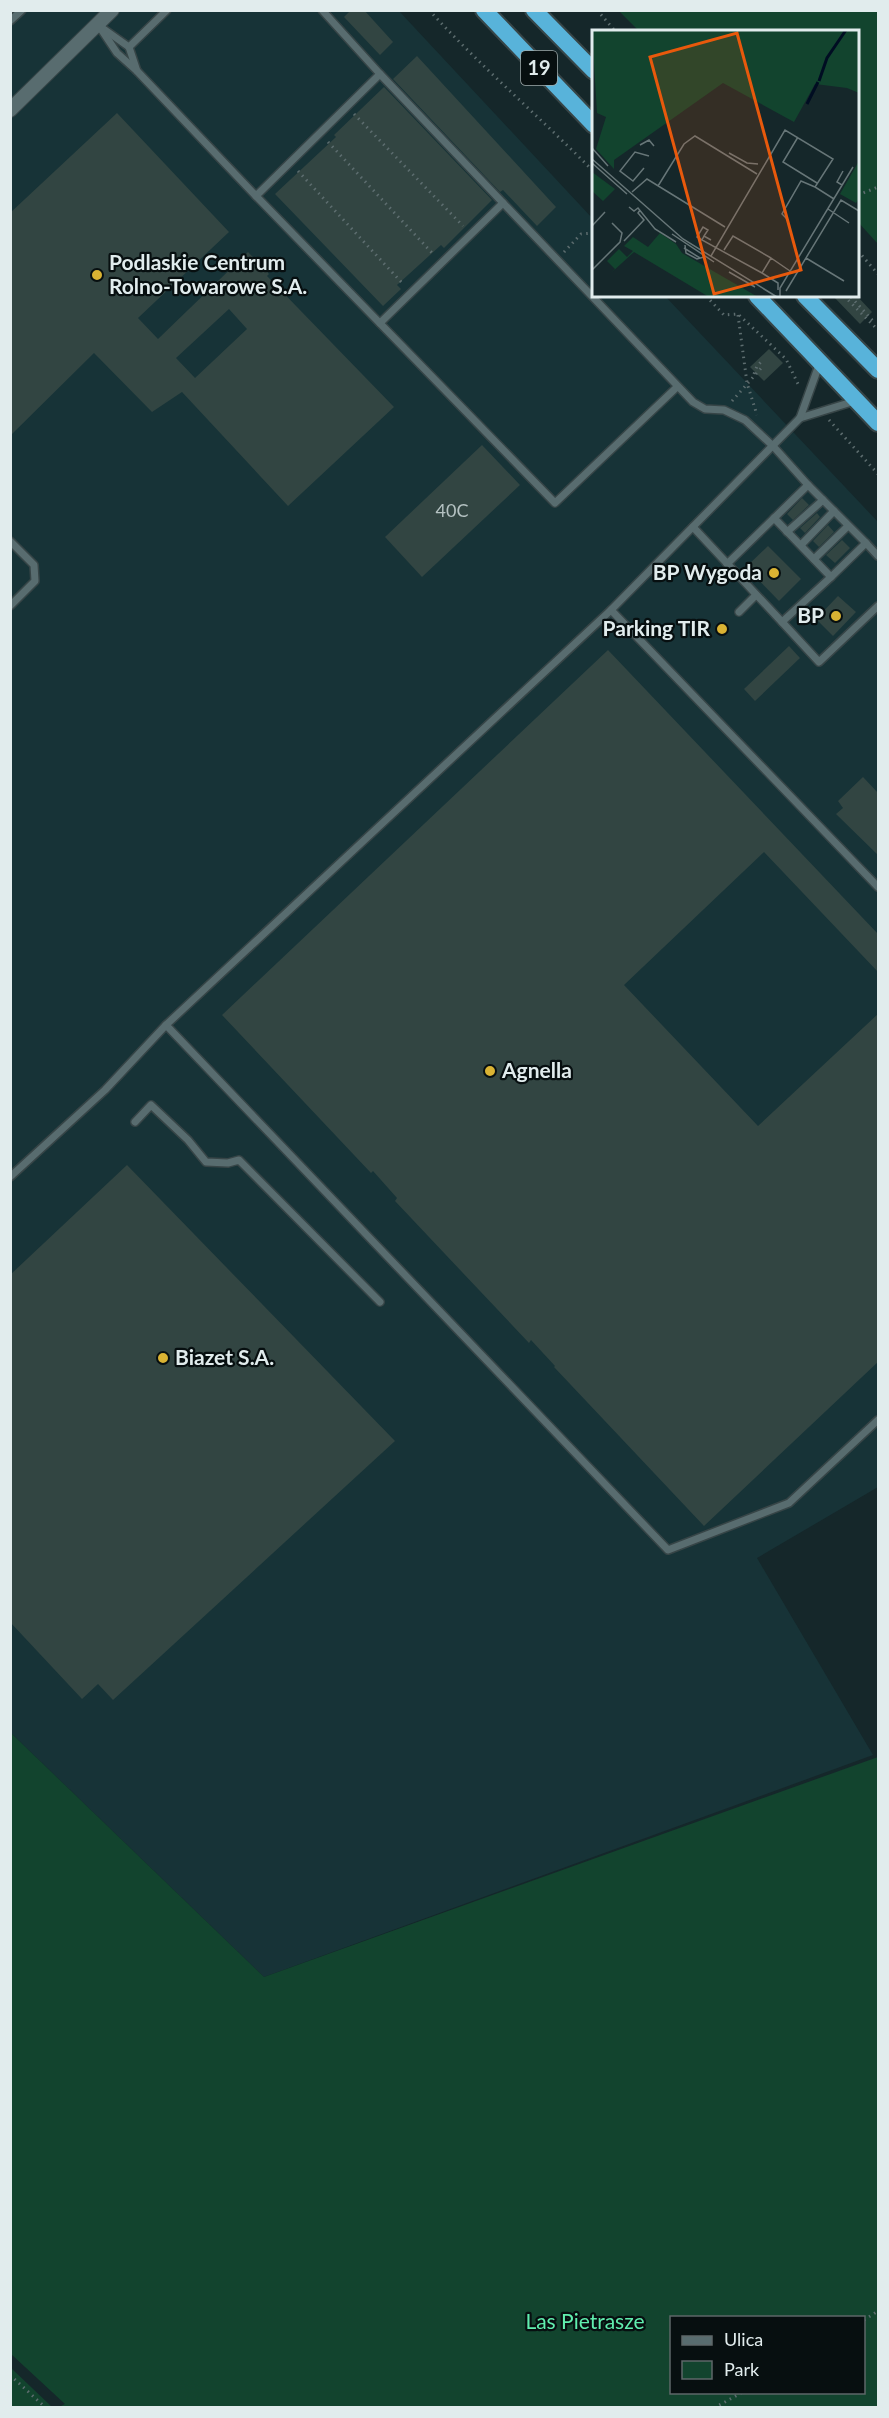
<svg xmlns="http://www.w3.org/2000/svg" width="889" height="2418" font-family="Lato,sans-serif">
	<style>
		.built { fill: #173337 }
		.green { fill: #12442e; fill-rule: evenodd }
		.building { fill: #324542; fill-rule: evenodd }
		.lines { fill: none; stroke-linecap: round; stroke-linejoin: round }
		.service-casing { stroke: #374547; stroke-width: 10 }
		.minor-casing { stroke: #374547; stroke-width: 16 }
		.trunk-casing { stroke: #374547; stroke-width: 20 }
		.path { stroke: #5d6d6f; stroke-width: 3; stroke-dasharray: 1.5 4.5; stroke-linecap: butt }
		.service { stroke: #586c6f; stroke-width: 7 }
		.minor { stroke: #586c6f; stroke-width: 14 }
		.trunk { stroke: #58b3da; stroke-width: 16 }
		.poi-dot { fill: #dab333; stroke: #070f10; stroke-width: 2 }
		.labels { text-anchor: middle; stroke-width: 4.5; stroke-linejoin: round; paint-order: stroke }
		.number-label { font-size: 18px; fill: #b5c2c2 }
		.shield { fill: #070f10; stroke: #a0aaab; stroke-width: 1.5 }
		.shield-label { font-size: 20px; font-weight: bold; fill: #e1eced }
		.poi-label { font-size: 21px; font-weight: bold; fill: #e1eced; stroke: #070f10; text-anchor: start }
		.park-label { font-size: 21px; fill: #60eeae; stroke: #070f10 }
		.inset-river { fill: none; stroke: #000d22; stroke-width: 3 }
		.inset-road { fill: none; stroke: #677678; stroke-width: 1.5 }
		.view { fill: #e8590c; fill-opacity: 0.15; stroke: #e8590c; stroke-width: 3 }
		.inset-edge { fill: none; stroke: #e1eced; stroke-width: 3 }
	</style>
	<rect width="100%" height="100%" fill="#15272a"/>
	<polygon class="built" points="10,11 399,11 593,219 594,296 665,296 878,522 878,1487 757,1558 873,1755 264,1977 11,1733"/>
	<g class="green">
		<polygon points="619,11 878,11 878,244 858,222 858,32 639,31"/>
		<path d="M11,1733l253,244 614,-220v650h-819l6,-3 -54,-50zM672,2318h192v74h-192z"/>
		<polygon points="11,2368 52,2407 11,2407"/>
	</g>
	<g class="building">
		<polygon points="351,10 364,10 393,42 380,55 344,17"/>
		<polygon points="417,56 556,207 537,226 503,190 500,192 393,79"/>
		<polygon points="384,87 492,200 444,248 441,245 397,285 401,289 383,306 275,194 336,137 334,135"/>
		<path d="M117,113l112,119 -91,86 20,21 90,-87 21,22 -2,2 127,131 -106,99 -106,-114 -30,20 -58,-59 -84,83v-223zM229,309l18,20 -52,49 -19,-20z"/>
		<polygon points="833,296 857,296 872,312 860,324"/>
		<polygon points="769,349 783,363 764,381 750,367"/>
		<polygon points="482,445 520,485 422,577 385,537"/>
		<polygon points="802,498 809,505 793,520 787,514"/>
		<polygon points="817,513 820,517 805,533 800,528"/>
		<polygon points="828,525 834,532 819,547 813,541"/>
		<polygon points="842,540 850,548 835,563 826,555"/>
		<polygon points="768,546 801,579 779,601 746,567"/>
		<polygon points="838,596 856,612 833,636 816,619"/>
		<polygon points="789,646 800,658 755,701 744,689"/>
		<polygon points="608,650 879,935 879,973 764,852 624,985 758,1126 879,1013 879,1361 704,1526 554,1367 555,1366 531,1340 529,1343 395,1201 397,1198 373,1171 371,1173 222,1015"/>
		<polygon points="863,777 879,794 879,856 836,814 843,808 838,801"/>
		<polygon points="127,1165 395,1441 113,1700 98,1684 82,1699 10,1622 10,1275"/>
	</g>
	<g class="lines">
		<g class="service-casing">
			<g id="service">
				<polyline points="10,21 22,10"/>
				<polyline points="98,25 129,47 137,71 256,196 380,74 322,10"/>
				<polyline points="101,29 117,53 137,71"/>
				<polyline points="129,47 167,10"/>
				<polyline points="380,74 693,402 705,409 724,410 745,420 773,446 808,485 866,543 831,577 774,518"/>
				<polyline points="256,196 555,503 677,387"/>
				<polyline points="380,323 503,203"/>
				<polyline points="800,418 855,401"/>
				<polyline points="693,527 782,622"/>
				<polyline points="787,532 823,500"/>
				<polyline points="10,541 34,565 35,581 10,606"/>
				<polyline points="866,543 878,556"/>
				<polyline points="801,545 834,511"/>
				<polyline points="814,559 848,526"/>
				<polyline points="727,564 808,485"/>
				<polyline points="831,577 782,622 819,662 878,606"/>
				<polyline points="611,610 878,887"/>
				<polyline points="739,612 756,595"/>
				<polyline points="166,1025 668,1550 789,1503 878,1420"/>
				<polyline points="135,1122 151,1105 188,1140 206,1162 228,1163 239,1160 380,1302"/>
				<polyline points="10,1177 105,1090 166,1025 611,610 800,418 819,365"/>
			</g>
		</g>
		<g class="minor-casing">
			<polyline id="minor" points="10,110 112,10"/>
		</g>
		<g class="trunk-casing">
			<g id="trunk">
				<polyline points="484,10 594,125"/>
				<polyline points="534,10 594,71"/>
				<polyline points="757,296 878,423"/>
				<polyline points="805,296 878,370"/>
			</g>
		</g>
		<g class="path">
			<path d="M429,10c52,57 111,107 165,162"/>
			<polyline points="597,10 616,32"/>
			<polyline points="354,114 463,226"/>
			<polyline points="328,142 434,255"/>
			<polyline points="298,171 404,285"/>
			<polyline points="858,195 878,187"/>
			<polyline points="858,251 878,274"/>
			<polyline points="564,252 581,234 594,233"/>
			<polyline points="706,296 724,315 738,314 786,359 799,386"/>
			<polyline points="844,296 878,330"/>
			<polyline points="851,297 873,321 874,324"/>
			<polyline points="738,315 747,383 757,415"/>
			<polyline points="754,374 757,366 762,361"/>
			<polyline points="732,401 763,366"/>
			<polyline points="829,420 878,474"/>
			<polyline points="864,2320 878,2311"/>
			<polyline points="10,2375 46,2408"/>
			<polyline points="714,2408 743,2392"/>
		</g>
		<use href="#service" class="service"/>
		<use href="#minor" class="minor"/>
		<use href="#trunk" class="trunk"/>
	</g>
	<g class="poi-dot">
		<circle cx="97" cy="275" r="6"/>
		<circle cx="774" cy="573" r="6"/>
		<circle cx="836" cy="616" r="6"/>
		<circle cx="722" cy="629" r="6"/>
		<circle cx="490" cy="1071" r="6"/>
		<circle cx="163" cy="1358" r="6"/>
	</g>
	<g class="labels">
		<g class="number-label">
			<text x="452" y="517">40C</text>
		</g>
		<rect class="shield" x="521" y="51" width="36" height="34" rx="4.5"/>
		<g class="shield-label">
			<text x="539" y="75">19</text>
		</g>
		<g class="poi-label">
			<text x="109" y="270">Podlaskie Centrum<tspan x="109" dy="24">Rolno-Towarowe S.A.</tspan></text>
			<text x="762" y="580" text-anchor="end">BP Wygoda</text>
			<text x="824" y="623" text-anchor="end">BP</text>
			<text x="710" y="636" text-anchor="end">Parking TIR</text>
			<text x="502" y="1078">Agnella</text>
			<text x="175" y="1365">Biazet S.A.</text>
		</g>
		<g class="park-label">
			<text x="585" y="2329">Las Pietrasze</text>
		</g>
	</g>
	<g transform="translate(592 30)">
		<rect width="267" height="267" fill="#15272a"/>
		<path d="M0,0h267v63l-12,-5 -32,-4 -21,38 -71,-39 -109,77v9l-18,-20 10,-32 -9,-4zM267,131v38l-3,4 -16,-9zM0,142l23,17 -12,12 -11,-10zM68,203l16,11 6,9 76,44h-49l-75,-45 -23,21 4,-4 -8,-8 12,-12 8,8 6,-6 -9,-5 9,-9 15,10z" fill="#12442e"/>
		<path class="inset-river" d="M227,51l8,-23 19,-28M215,74l11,-22"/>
		<path class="inset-road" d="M206,107l-15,25 34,21M48,115l9,-5 5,6M0,118l16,18M137,123l18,10 11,1M0,129l91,80 94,58M0,133l35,31M52,138l-11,13 -13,-10 15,-19 14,4M250,155l-5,-3 6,-11M66,156l26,-42 11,-8 62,38M40,162l15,-13 78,48M37,177l5,4 4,-3 17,21 21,13M236,179l21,14M195,189l-5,-5 19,-33 14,6M0,196l13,-14M80,204l42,28M110,210l-5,-3 6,-10 5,3 -4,6M119,210l-7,-4 -2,4 60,33M32,211l20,-21 -6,-7 2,-3M93,215l1,8 11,6 7,-2M92,218l16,10M132,220l9,-14 38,22M119,226l74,-126 48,29 -18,28 19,12M214,228l38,23M0,240l28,-28 2,-9 -10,-10M137,242l26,15M186,260v-7l-16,-10 9,-15 19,13M194,261l55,-91 18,11M188,267v-9l73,-121"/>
		<path class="view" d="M145,3l64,237 -87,24 -64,-237z"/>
		<rect width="267" height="267" class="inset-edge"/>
	</g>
	<rect width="889" height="2418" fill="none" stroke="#e1eced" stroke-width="24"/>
	<rect x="670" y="2316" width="195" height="78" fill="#070f10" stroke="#5e6768" stroke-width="1.5"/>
	<rect x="682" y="2336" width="30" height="9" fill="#586c6f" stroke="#5e6768" stroke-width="1.5"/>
	<text x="724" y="2346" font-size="18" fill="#e1eced">Ulica</text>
	<rect x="682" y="2361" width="30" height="18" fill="#12442e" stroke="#5e6768" stroke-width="1.5"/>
	<text x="724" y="2376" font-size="18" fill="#e1eced">Park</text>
</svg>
